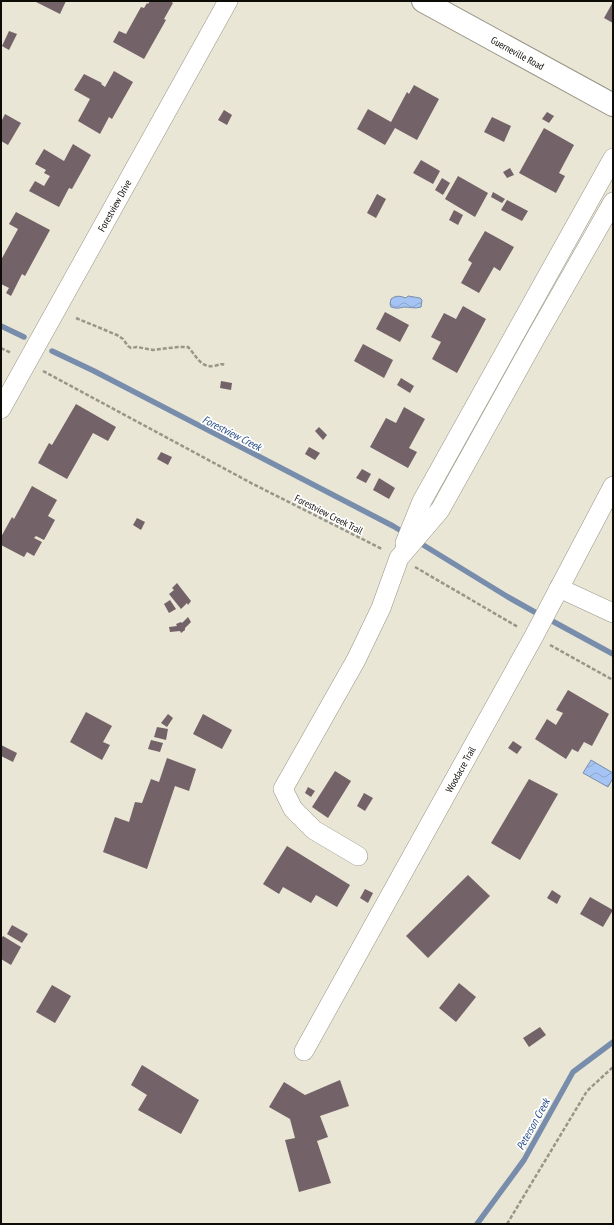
<svg xmlns="http://www.w3.org/2000/svg" width="614" height="1225" font-family="'PT Sans Narrow',sans-serif">
	<style>
		.water { fill: url(#water-waves); stroke: #788dac }
		.lines { fill: none; stroke-linecap: round; stroke-linejoin: round }
		.stream { stroke: #788dac; stroke-width: 5.5 }
		.building { fill: #736267 }
		.minor-casing { stroke: #969384; stroke-width: 20 }
		.major-casing { stroke: #969384; stroke-width: 24 }
		.path { stroke: #989589; stroke-width: 2.5; stroke-dasharray: 4 2; stroke-linecap: butt }
		.minor { stroke: #fff; stroke-width: 19 }
		.major { stroke: #fff; stroke-width: 22 }
		.labels { text-anchor: middle; stroke-width: 3.5; stroke-linejoin: round; paint-order: stroke }
		.street-label { font-size: 10px; fill: #0e0c07; stroke: #fff }
		.water-label { font-size: 11px; font-style: italic; fill: #2a4f89; stroke: #fff }
	</style>
	<defs>
		<pattern id="water-waves" width="16" height="10" patternUnits="userSpaceOnUse"><rect width="16" height="10" fill="#a5c4f3"/><path d="M0 5q4-4 8 0t8 0" fill="none" stroke="#8da7cf"/></pattern>
	</defs>
	<rect width="100%" height="100%" fill="#eae6d6"/>
	<g class="water">
		<path d="M408,296l12,2 2,2 -1,7c-6,2 -11,0 -17,0 -5,1 -7,2 -13,0l-1,-3 1,-5c5,-4 9,-3 15,-1z"/>
		<polygon points="591,760 613,773 613,778 608,787 583,773"/>
	</g>
	<g class="lines">
		<g class="stream">
			<polyline points="1,326 24,337"/>
			<polyline points="52,351 94,371 393,526 403,532"/>
			<polyline points="420,543 508,597 540,615"/>
			<polyline points="554,622 613,654"/>
			<polyline points="477,1224 524,1160 573,1072 613,1042"/>
		</g>
	</g>
	<g class="building">
		<polygon points="34,1 66,1 60,14"/>
		<polygon points="150,1 170,1 173,3 164,19 166,20 144,59 113,42 119,31 126,34 141,7 144,8 147,3 148,4"/>
		<polygon points="613,2 613,23 604,18"/>
		<polygon points="9,31 17,34 9,50 2,46"/>
		<polygon points="114,71 133,82 112,119 109,117 100,134 78,121 90,99 74,90 84,74 102,83 101,84 105,87"/>
		<polygon points="414,85 439,99 417,140 395,128 385,145 357,129 368,109 391,122 407,92 409,94"/>
		<polygon points="224,110 232,115 227,125 218,120"/>
		<polygon points="547,112 554,116 549,123 542,119"/>
		<polygon points="5,114 21,123 8,145 1,141 1,122"/>
		<polygon points="492,117 511,126 504,142 484,132"/>
		<polygon points="544,128 574,145 559,173 565,176 556,193 519,173"/>
		<polygon points="73,144 91,155 72,189 69,188 59,207 29,191 35,181 44,186 50,176 44,173 46,170 35,164 44,149 64,161"/>
		<polygon points="421,160 440,171 433,184 413,173"/>
		<polygon points="510,168 514,175 507,178 503,172"/>
		<polygon points="458,176 488,193 475,217 445,199"/>
		<polygon points="442,178 450,183 443,195 435,190"/>
		<polygon points="493,192 505,199 502,203 491,197"/>
		<polygon points="377,194 386,199 376,218 367,213"/>
		<polygon points="507,200 528,211 522,221 501,210"/>
		<polygon points="454,210 463,215 458,225 449,220"/>
		<polygon points="16,212 50,230 25,276 22,274 11,296 6,293 9,288 1,284 1,260 18,229 9,224"/>
		<polygon points="485,231 514,247 500,271 494,267 479,293 461,283 472,263 468,260"/>
		<polygon points="463,306 486,319 457,373 432,359 441,342 431,337 444,313 456,319"/>
		<polygon points="385,312 409,325 400,342 376,329"/>
		<polygon points="363,344 393,360 384,378 354,361"/>
		<polygon points="401,378 414,386 410,393 397,385"/>
		<polygon points="221,381 232,383 231,390 220,388"/>
		<polygon points="76,404 116,427 108,441 93,433 67,479 38,463 49,443 52,445"/>
		<polygon points="404,407 425,419 409,448 417,452 408,468 370,447 386,418 396,423"/>
		<polygon points="319,427 327,435 323,440 315,431"/>
		<polygon points="309,447 320,453 315,460 305,454"/>
		<polygon points="161,452 172,457 168,465 157,459"/>
		<polygon points="362,469 371,474 366,483 356,478"/>
		<polygon points="379,478 395,488 389,499 373,490"/>
		<polygon points="32,486 57,500 48,516 55,520 44,540 36,536 34,538 42,542 34,556 27,552 24,557 1,545 1,537 12,517 14,519"/>
		<polygon points="137,518 145,522 141,530 133,525"/>
		<polygon points="177,583 191,601 188,605 187,603 181,609 169,594 174,590 172,588"/>
		<polygon points="170,600 176,609 169,613 164,604"/>
		<polygon points="188,617 191,622 185,628 185,630 181,633 180,631 170,632 169,627 177,626 176,624 181,622 182,623"/>
		<polygon points="568,690 609,714 592,746 584,742 578,752 572,749 566,759 535,739 547,719 556,725 563,713 556,710"/>
		<polygon points="86,712 112,726 103,742 110,745 102,760 70,742"/>
		<polygon points="168,714 173,718 167,727 161,723"/>
		<polygon points="203,714 232,730 222,749 193,734"/>
		<polygon points="157,727 168,729 166,740 154,737"/>
		<polygon points="151,740 163,743 160,752 148,749"/>
		<polygon points="513,741 522,747 517,754 508,748"/>
		<polygon points="1,745 17,753 13,762 1,756"/>
		<polygon points="167,758 196,769 189,791 175,786 147,869 103,852 115,817 129,822 135,802 142,803 151,779 159,782"/>
		<polygon points="335,771 351,781 328,818 312,807"/>
		<polygon points="529,779 558,794 520,860 491,843"/>
		<polygon points="308,787 315,791 311,797 305,793"/>
		<polygon points="364,793 373,798 365,811 357,806"/>
		<polygon points="287,846 350,885 337,907 316,895 311,903 283,887 279,894 263,884"/>
		<polygon points="468,875 490,896 428,958 406,936"/>
		<polygon points="365,889 373,893 368,903 360,898"/>
		<polygon points="552,890 561,896 557,904 547,898"/>
		<polygon points="590,897 613,910 603,927 580,914"/>
		<polygon points="12,925 28,934 22,943 7,934"/>
		<polygon points="3,936 21,947 11,965 1,959 1,939"/>
		<polygon points="459,983 476,997 456,1022 439,1008"/>
		<polygon points="52,985 71,996 55,1023 36,1012"/>
		<polygon points="540,1027 546,1035 529,1047 523,1038"/>
		<polygon points="142,1065 199,1100 181,1134 138,1110 147,1095 131,1085"/>
		<polygon points="340,1080 349,1106 320,1116 328,1137 317,1141 331,1183 299,1192 285,1140 295,1138 290,1119 269,1107 284,1082 305,1095"/>
	</g>
	<g class="lines">
		<g class="minor-casing">
			<g id="minor">
				<path id="s1" d="M1,409l227,-408"/>
				<polyline points="405,543 422,501 613,158"/>
				<polyline points="559,588 613,613"/>
				<polyline points="358,856 314,830 293,809 283,789 356,660 381,608 399,558 440,510 535,339 613,202"/>
				<path id="s2" d="M304,1051l230,-415 79,-150"/>
			</g>
		</g>
		<g class="major-casing">
			<g id="major">
				<path id="s3" d="M423,1l190,104"/>
			</g>
		</g>
		<g class="path">
			<path d="M76,318l41,17 6,4 5,7 3,2 6,-1 16,3 25,-3h10c8,8 12,21 26,19 5,-1 7,-3 12,-1"/>
			<polyline points="1,348 11,353"/>
			<polyline points="43,371 253,484 382,549"/>
			<polyline points="415,567 518,627"/>
			<polyline points="550,645 613,680"/>
			<polyline points="507,1224 587,1091 613,1067"/>
		</g>
		<use href="#minor" class="minor"/>
		<use href="#major" class="major"/>
	</g>
	<g class="labels">
		<g class="street-label">
			<text dy="4" stroke="none"><textPath href="#s3" startOffset="108">Guerneville Road</textPath></text>
			<text dy="4" stroke="none"><textPath href="#s1" startOffset="233">Forestview Drive</textPath></text>
			<text transform="translate(329 514) rotate(27)" y="4">Forestview Creek Trail</text>
			<text dy="4" stroke="none"><textPath href="#s2" startOffset="322">Woodacre Trail</textPath></text>
		</g>
		<g class="water-label">
			<text transform="translate(232 433) rotate(27)" y="4">Forestview Creek</text>
			<text transform="translate(533 1124) rotate(-61)" y="4">Peterson Creek</text>
		</g>
	</g>
	<rect width="614" height="1225" fill="none" stroke="#0e0c07" stroke-width="4"/>
</svg>
